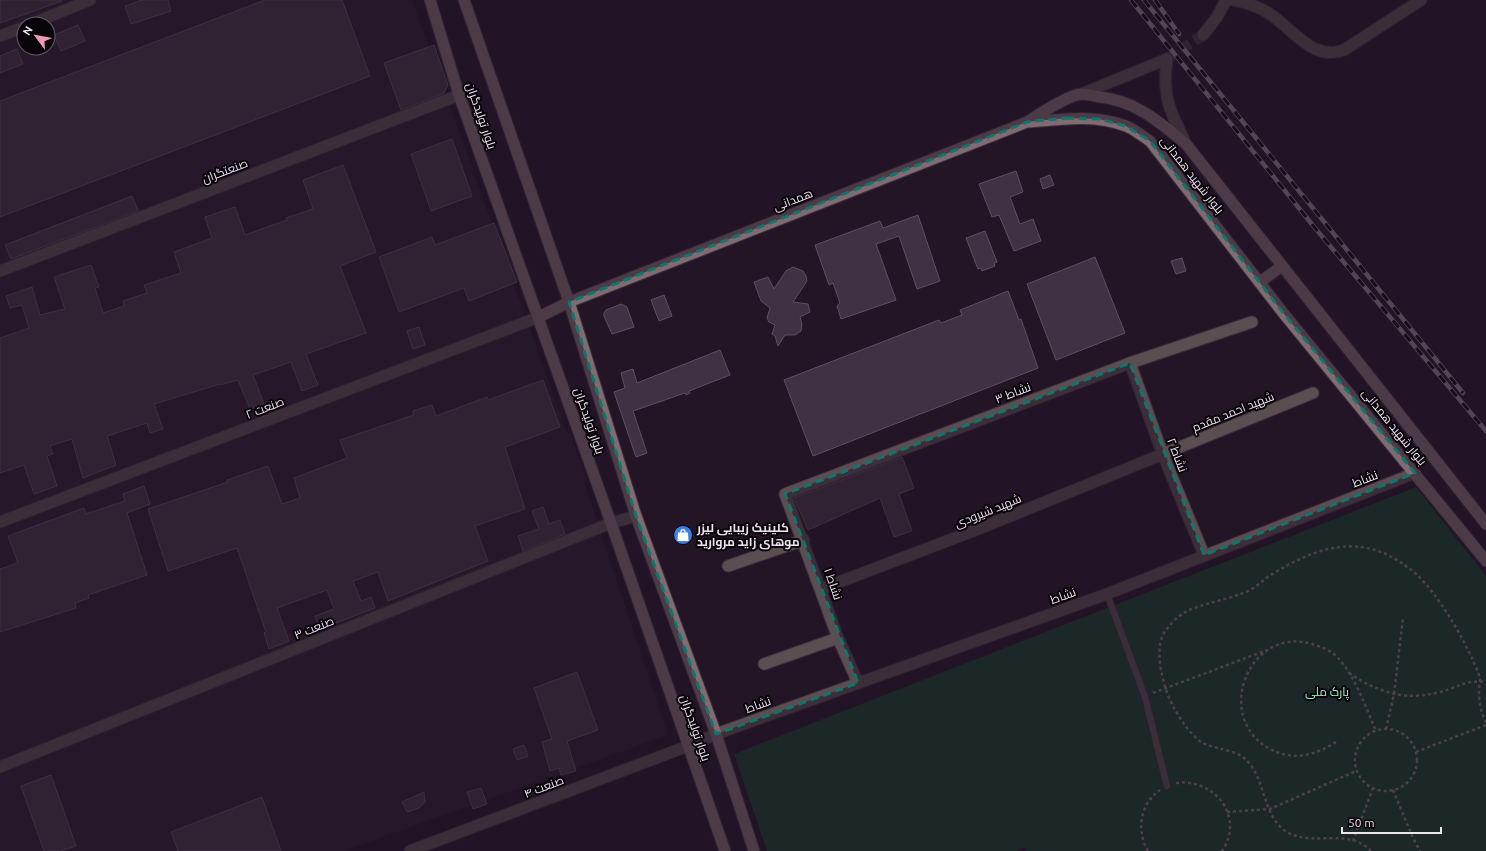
<svg xmlns="http://www.w3.org/2000/svg" width="1486" height="851" font-family="Ubuntu,Cairo,sans-serif">
	<style>
		.built { fill: #2e1b32; fill-rule: evenodd }
		.green { fill: #143e2a }
		.building { fill: #413144; stroke: #604f64 }
		.lines { fill: none; stroke-linecap: round; stroke-linejoin: round }
		.minor-tunnel { stroke: #413344; stroke-width: 11; stroke-dasharray: 11 5.5; stroke-linecap: butt }
		.service-casing { stroke: #3f3142; stroke-width: 8 }
		.minor-casing { stroke: #3f3142; stroke-width: 13 }
		.tertiary-casing { stroke: #3f3142; stroke-width: 13 }
		.secondary-casing { stroke: #3f3142; stroke-width: 13 }
		.path { stroke: #837685; stroke-width: 2.5; stroke-dasharray: 3 3; stroke-linecap: butt }
		.service { stroke: #5b4e51; stroke-width: 6 }
		.minor { stroke: #5b4e51; stroke-width: 11 }
		.tertiary { stroke: #5b4e51; stroke-width: 11 }
		.secondary { stroke: #7f6b70; stroke-width: 11 }
		.rail-casing { stroke: #8c808f; stroke-width: 4.5 }
		.rail { stroke: #09040a; stroke-width: 3; stroke-dasharray: 9; stroke-linecap: butt }
		.marked { fill: none; stroke: #0f766e; stroke-width: 3; stroke-dasharray: 8 5; stroke-linejoin: round }
		.labels { text-anchor: middle; stroke-width: 4; stroke-linejoin: round; paint-order: stroke }
		.street-label { font-size: 12px; fill: #ede3ef; stroke: #09040a }
		.poi-label { font-size: 12px; font-weight: bold; fill: #ede3ef; stroke: #09040a; text-anchor: start }
		.park-label { font-size: 12px; fill: #91fcc4; stroke: #09040a }
	</style>
	<rect width="100%" height="100%" fill="#231426"/>
	<path class="built" d="M0,0h412l155,433h3l17,48 -3,1 84,253 -325,116h-343zM24,24h24v24h-24z"/>
	<polygon class="green" points="1416,487 1486,576 1486,851 1026,851 1025,847 1016,851 767,851 734,754"/>
	<g class="building">
		<polygon points="0,0 61,0 62,1 0,23"/>
		<polygon points="142,0 168,0 171,11 131,24 125,6"/>
		<polygon points="265,0 342,0 370,76 0,217 0,101"/>
		<polygon points="78,25 85,41 61,51 54,35"/>
		<polygon points="434,45 448,85 444,93 401,110 384,63"/>
		<polygon points="17,49 23,64 0,73 0,56"/>
		<polygon points="452,139 472,196 431,211 411,154"/>
		<polygon points="343,165 376,252 340,266 366,333 306,354 318,385 302,391 291,362 253,375 264,404 250,409 238,380 220,385 220,384 154,404 163,429 150,433 147,423 107,436 116,465 83,478 72,439 50,446 53,454 47,456 57,486 34,494 24,465 0,473 0,338 29,328 22,305 10,308 6,296 32,287 40,315 65,309 54,277 91,265 99,287 95,288 103,313 124,306 123,301 147,293 144,285 181,273 174,252 212,238 205,217 235,207 245,235 287,220 286,218 313,209 303,180"/>
		<polygon points="1016,171 1023,192 1010,197 1020,224 1033,219 1041,241 1014,251 999,215 992,217 979,184"/>
		<polygon points="1050,175 1054,185 1043,189 1040,179"/>
		<polygon points="132,196 138,211 11,259 5,245"/>
		<polygon points="918,215 940,281 917,289 899,236 876,244 896,300 841,319 837,306 840,303 833,283 829,285 815,245 880,221 883,228"/>
		<polygon points="494,223 517,282 469,301 464,288 399,312 379,257 432,237 435,245"/>
		<polygon points="985,231 997,262 994,263 995,266 982,271 981,268 978,269 966,238"/>
		<polygon points="1095,257 1125,333 1056,360 1027,284"/>
		<polygon points="1182,258 1186,271 1176,274 1171,261"/>
		<polygon points="793,267 803,271 806,276 807,281 793,302 808,304 810,312 800,317 802,324 801,331 795,335 785,335 778,346 775,336 772,334 775,325 769,322 767,318 770,308 761,301 754,282 768,277 774,289 786,271"/>
		<polygon points="1008,291 1019,320 1021,319 1038,368 813,456 784,380 939,320 941,323 962,315 960,310"/>
		<polygon points="664,295 672,316 659,321 651,300"/>
		<polygon points="621,304 627,307 634,327 612,334 604,316 604,313 606,310"/>
		<polygon points="419,327 425,345 413,349 407,331"/>
		<polygon points="720,350 730,375 689,391 690,393 686,395 685,393 633,411 647,453 636,457 614,392 625,388 621,373 633,369 637,383"/>
		<polygon points="543,380 560,427 505,447 525,509 475,526 488,561 388,601 378,572 353,581 361,601 371,597 375,608 320,629 315,616 334,609 327,590 277,608 289,641 269,649 264,633 266,632 237,548 168,571 148,509 228,482 227,480 268,466 282,504 300,498 294,478 347,458 340,440 414,415 413,411 432,405 436,416 487,397 488,400"/>
		<polygon points="902,457 914,488 899,494 912,531 894,537 880,498 808,530 794,498"/>
		<polygon points="144,486 150,504 127,513 147,575 88,595 89,598 75,603 76,608 0,632 0,569 18,563 8,536 84,508 86,514 125,501 123,494"/>
		<polygon points="543,507 549,524 560,520 565,534 523,551 518,536 539,529 532,511"/>
		<polygon points="577,672 598,730 567,741 576,771 561,775 559,768 550,771 542,742 552,739 534,688"/>
		<polygon points="524,745 528,756 517,760 513,749"/>
		<polygon points="51,775 76,846 61,851 44,851 21,786"/>
		<polygon points="481,788 487,804 473,809 467,792"/>
		<polygon points="424,792 425,802 419,808 407,812 402,802"/>
		<polygon points="262,797 281,851 178,851 171,832"/>
	</g>
	<g class="lines">
		<polyline class="minor-tunnel" points="1167,59 1203,35"/>
		<g class="service-casing">
			<polyline id="service" points="1107,594 1145,697 1167,786"/>
		</g>
		<g class="minor-casing">
			<g id="minor">
				<path d="M1233,0c13,3 25,6 37,14 23,15 43,48 74,36l77,-50"/>
				<polyline points="31,24 90,0"/>
				<polyline points="1203,35 1217,17 1226,0"/>
				<polyline points="0,36 24,27"/>
				<path d="M1081,94l86,-35c-5,40 3,51 19,85"/>
				<polyline points="0,271 459,95"/>
				<polyline points="1130,363 1163,455 1204,555"/>
				<polyline points="0,522 539,317"/>
				<polyline points="728,566 804,540"/>
				<polyline points="821,589 981,528 1313,393"/>
				<polyline points="764,664 838,638"/>
				<polyline points="858,683 838,638 785,494 1130,363 1252,322"/>
				<polyline points="0,767 611,523"/>
			</g>
		</g>
		<g class="tertiary-casing">
			<g id="tertiary">
				<polyline points="611,523 636,516"/>
				<polyline points="410,851 688,746 716,734 1107,594 1415,473"/>
			</g>
		</g>
		<g class="secondary-casing">
			<g id="secondary">
				<polyline points="430,0 459,95 611,523 725,851"/>
				<polyline points="464,0 569,302 636,516 716,734 754,851"/>
				<path d="M1030,122c32,-3 65,-8 96,4 8,3 16,10 24,15l134,173 202,247"/>
				<polyline points="1260,282 1282,266"/>
				<path d="M539,317l30,-15 458,-180c13,-8 39,-26 54,-28 6,0 13,2 19,3 36,4 59,25 86,47l300,380"/>
			</g>
		</g>
		<g class="path">
			<path d="M1349,673c27,18 54,28 87,20 19,-4 29,-14 50,-11"/>
			<polyline points="1153,693 1267,650"/>
			<polyline points="1386,729 1394,694 1403,618"/>
			<circle cx="1386" cy="760" r="31"/>
			<path d="M1336,742c-19,12 -39,19 -62,9 -63,-29 -27,-126 38,-107 10,3 20,7 26,14 17,18 28,50 38,73"/>
			<polyline points="1416,752 1486,725"/>
			<path d="M1176,783c39,-5 69,34 46,68"/>
			<polyline points="1393,790 1413,838 1420,851"/>
			<polyline points="1227,812 1270,809 1356,771"/>
			<polyline points="1353,841 1373,788"/>
			<path d="M1148,851c-12,-21 -8,-47 12,-61"/>
			<path d="M1371,851c-23,-25 -62,-2 -87,-21 -23,-18 -18,-54 -40,-72 -5,-5 -16,-7 -22,-9 -6,-2 -14,-3 -19,-6 -13,-8 -23,-24 -30,-37 -9,-16 -17,-48 -12,-66 3,-11 16,-24 26,-29 20,-9 41,-11 61,-20 9,-4 17,-13 26,-18 50,-30 94,-41 142,1 24,22 52,71 63,101 2,5 0,11 0,16 0,11 2,22 7,31"/>
		</g>
		<use href="#service" class="service"/>
		<use href="#minor" class="minor"/>
		<use href="#tertiary" class="tertiary"/>
		<use href="#secondary" class="secondary"/>
		<g class="rail-casing">
			<g id="rail">
				<polyline points="1131,0 1315,228 1486,431"/>
				<polyline points="1144,0 1463,393"/>
				<polyline points="1155,0 1179,34"/>
			</g>
		</g>
		<use href="#rail" class="rail"/>
	</g>
	<path d="M0 0H1486V851H0ZM1066,118l33,1 27,7 24,15 134,173 131,159 -211,82 -74,-192 -345,131 73,189 -142,51 -80,-218 -67,-214 458,-180z" fill="#231426" fill-opacity=".55" fill-rule="evenodd"/>
	<path class="marked" d="M1066,118l33,1 27,7 24,15 134,173 131,159 -211,82 -74,-192 -345,131 73,189 -142,51 -80,-218 -67,-214 458,-180z"/>
	<defs>
		<g id="shop-disc" transform="scale(1)"><circle r="9.5" fill="#3f7fe0" stroke="#09040a"/><path d="M-5-2.5h2.3a2.7 3.5 0 0 1 5.4 0H5L5.5 6h-11ZM-1.5-2.5h3a1.5 2.3 0 0 0-3 0Z" fill="#fff"/></g>
	</defs>
	<g fill-rule="evenodd">
		<use href="#shop-disc" x="683" y="535"/>
	</g>
	<g class="labels">
		<g class="street-label">
			<text transform="translate(481 116) rotate(71)" y="4">بلوار تولیدگران</text>
			<text transform="translate(225 171) rotate(-21)" y="4">صنعتگران</text>
			<text transform="translate(1192 175) rotate(52)" y="4">بلوار شهید همدانی</text>
			<text transform="translate(793 200) rotate(-21)" y="4">همدانی</text>
			<text transform="translate(1013 393) rotate(-21)" y="4">نشاط ۳</text>
			<text transform="translate(265 408) rotate(-21)" y="4">صنعت ۲</text>
			<text transform="translate(1233 412) rotate(-22)" y="4">شهید احمد مقدم</text>
			<text transform="translate(589 421) rotate(71)" y="4">بلوار تولیدگران</text>
			<text transform="translate(1394 427) rotate(51)" y="4">بلوار شهید همدانی</text>
			<text transform="translate(1177 455) rotate(69)" y="4">نشاط ۲</text>
			<text transform="translate(1365 479) rotate(-21)" y="4">نشاط</text>
			<text transform="translate(988 511) rotate(-22)" y="4">شهید شیرودی</text>
			<text transform="translate(833 584) rotate(71)" y="4">نشاط ۱</text>
			<text transform="translate(1063 596) rotate(-20)" y="4">نشاط</text>
			<text transform="translate(314 628) rotate(-22)" y="4">صنعت ۳</text>
			<text transform="translate(758 705) rotate(-20)" y="4">نشاط</text>
			<text transform="translate(695 728) rotate(71)" y="4">بلوار تولیدگران</text>
			<text transform="translate(544 787) rotate(-21)" y="4">صنعت ۴</text>
		</g>
		<g class="poi-label">
			<text x="697" y="532">کلینیک زیبایی لیزر<tspan x="697" dy="14">موهای زاید مروارید</tspan></text>
		</g>
		<g class="park-label">
			<text x="1327" y="696">پارک ملی</text>
		</g>
	</g>
	<g transform="translate(36 36) rotate(302)"><circle r="19" fill="#09040a" stroke="#645d66"/>
	<path d="M0-3L7 15L0 10L-7 15Z" fill="#f09ab5"/>
	<text y="-6" font-size="11" font-weight="bold" text-anchor="middle" fill="#ede3ef">N</text>
	</g>
	<path d="M1342 827v6h99v-6" fill="none" stroke="#ede3ef" stroke-width="2"/>
	<text x="1348" y="827" font-size="12" fill="#ede3ef" stroke="#09040a" stroke-width="3" paint-order="stroke">50 m</text>
</svg>
